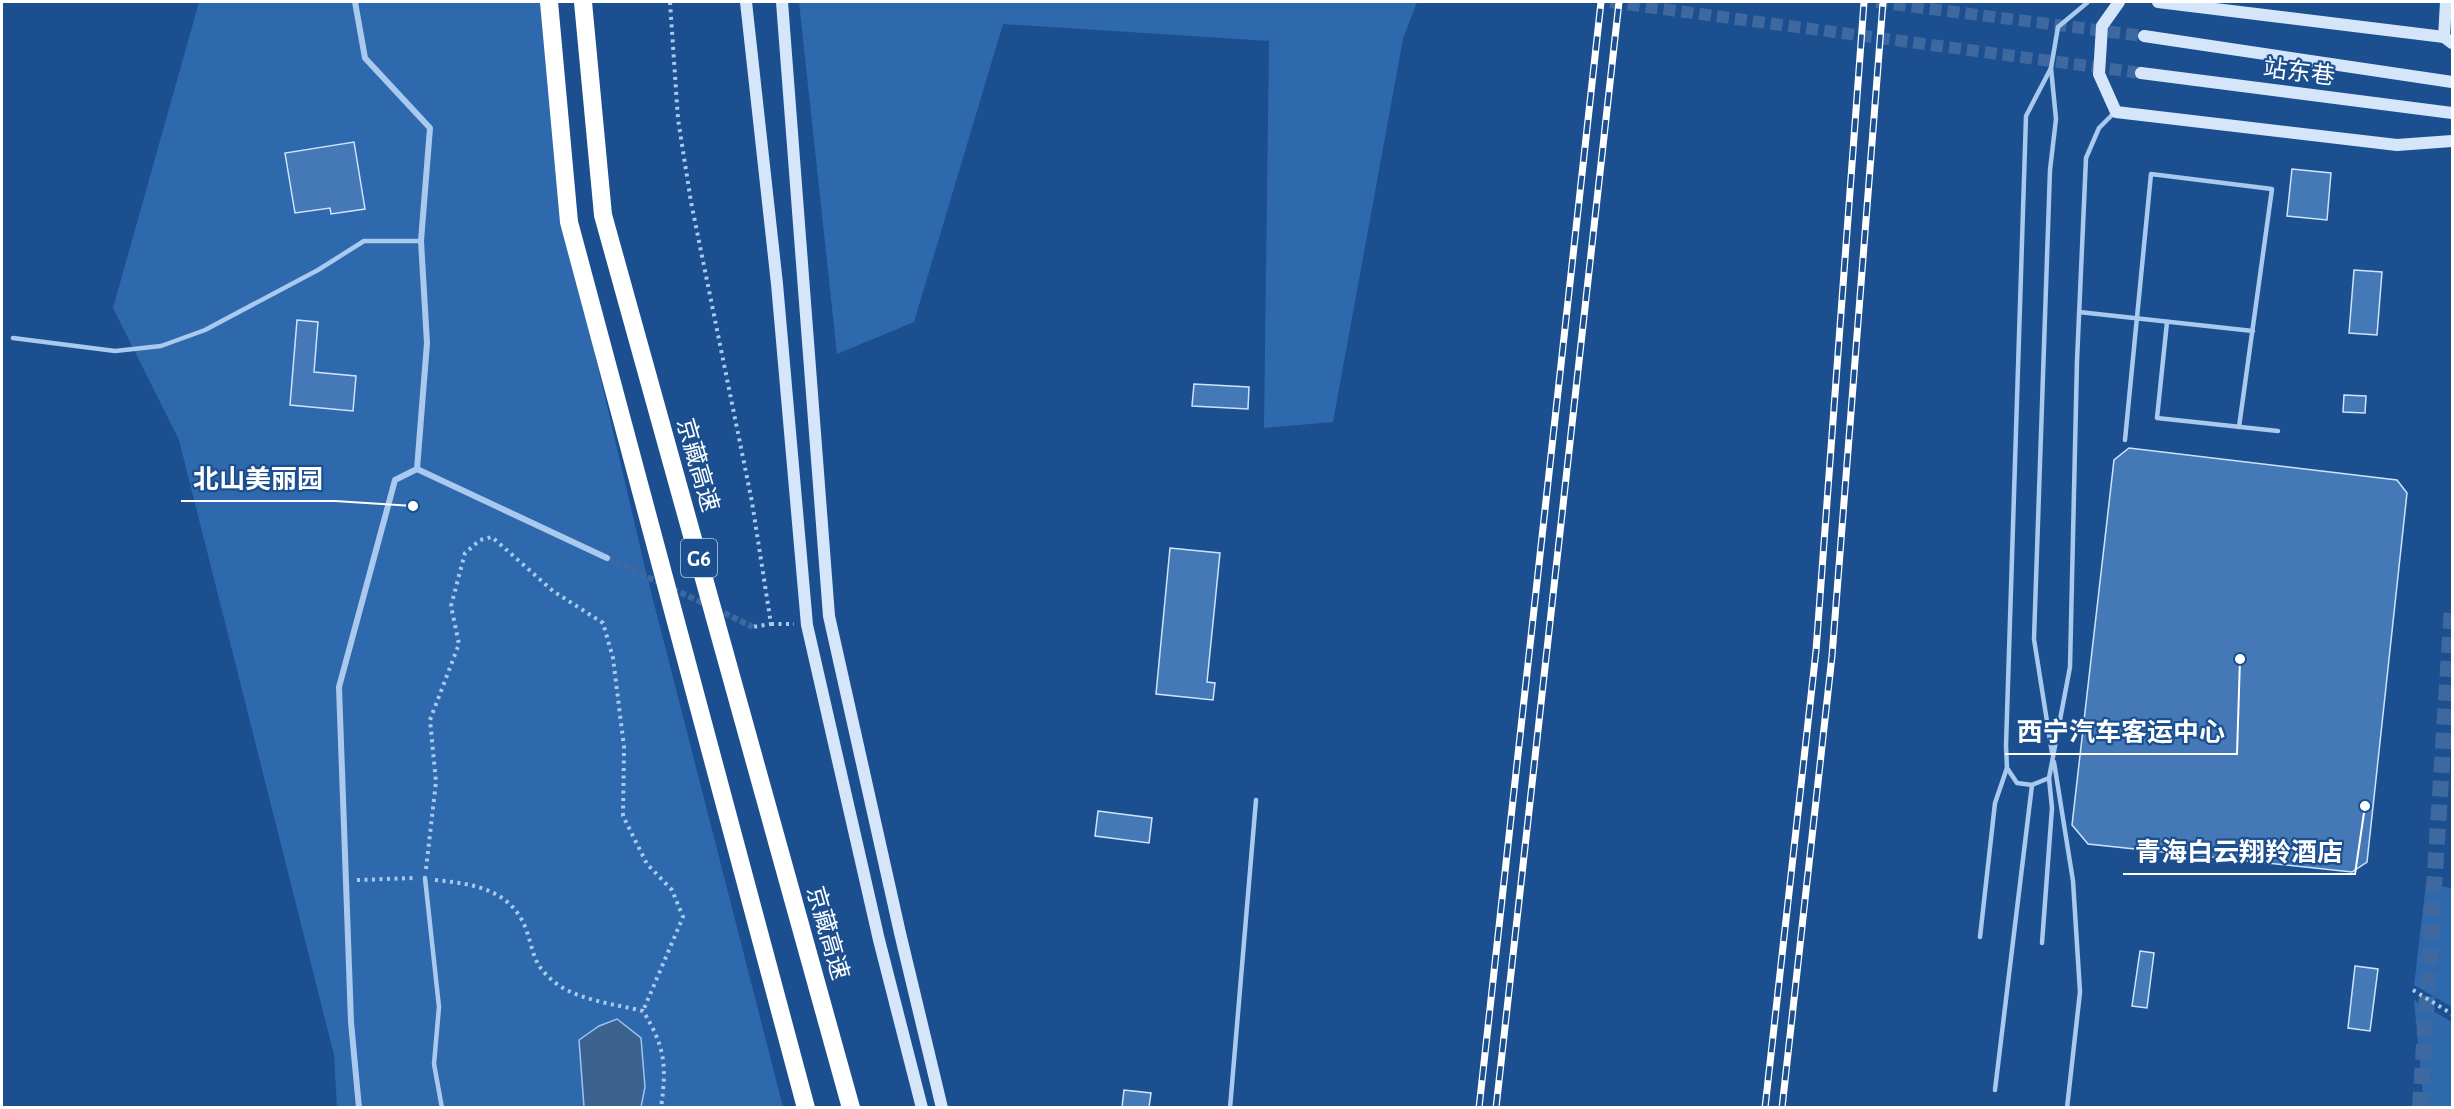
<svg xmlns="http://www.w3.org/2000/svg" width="2454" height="1109" font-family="'Alegreya Sans','Noto Sans SC',sans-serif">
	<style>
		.green { fill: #2e69ad }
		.water { fill: #3c6290; stroke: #9cc4f0; stroke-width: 1.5 }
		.building { fill: #4478b7; stroke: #cfe3fa; stroke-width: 1.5 }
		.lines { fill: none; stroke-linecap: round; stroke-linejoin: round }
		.minor-tunnel { stroke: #3d69a0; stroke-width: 6; stroke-dasharray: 6 3; stroke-linecap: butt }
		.secondary-tunnel { stroke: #3d69a0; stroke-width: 12; stroke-dasharray: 12 6; stroke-linecap: butt }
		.trunk-tunnel { stroke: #3d69a0; stroke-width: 16; stroke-dasharray: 16 8; stroke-linecap: butt }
		.path { stroke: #a9c9ee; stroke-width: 4; stroke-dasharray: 3 4.5; stroke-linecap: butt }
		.service { stroke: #a9c9ee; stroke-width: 4.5 }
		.minor { stroke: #a9c9ee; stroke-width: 6 }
		.secondary { stroke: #d6e6fa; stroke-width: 12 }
		.motorway { stroke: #fff; stroke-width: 18 }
		.rail-casing { stroke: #fff; stroke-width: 7 }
		.rail { stroke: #1b4f8f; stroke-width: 4.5; stroke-dasharray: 14; stroke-linecap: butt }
		.labels { text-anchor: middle; stroke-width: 4.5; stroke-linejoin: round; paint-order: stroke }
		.shield { fill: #1b4f8f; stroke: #bbcadd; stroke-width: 1.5 }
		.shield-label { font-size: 22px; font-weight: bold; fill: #fff }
		.street-label { font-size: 24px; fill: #fff; stroke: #1b4f8f }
		.leader { fill: none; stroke: #fff; stroke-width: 2 }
		.callout-dot { fill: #fff; stroke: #1b4f8f; stroke-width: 2 }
		.callout-label { font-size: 26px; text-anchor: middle; font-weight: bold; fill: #fff; stroke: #1b4f8f; stroke-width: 4.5; stroke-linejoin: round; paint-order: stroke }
	</style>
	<rect width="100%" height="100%" fill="#1b4f8f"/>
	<g class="green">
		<polygon points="199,2 542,2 582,299 646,572 783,1107 337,1107 334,1055 179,440 113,308"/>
		<polygon points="799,2 1417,2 1403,39 1333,422 1264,428 1269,41 1003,24 914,322 837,354"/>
		<polygon points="2426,884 2452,888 2452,1007 2414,985"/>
		<polygon points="2414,1000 2452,1022 2452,1107 2424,1107"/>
	</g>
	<polygon class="water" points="617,1019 641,1038 645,1087 641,1107 584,1107 579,1040 599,1026"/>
	<g class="building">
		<polygon points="354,142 365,209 331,214 330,208 295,213 285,153"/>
		<polygon points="2292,169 2331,173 2327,220 2287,216"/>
		<polygon points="2354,270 2382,272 2377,335 2349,333"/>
		<polygon points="297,320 318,322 314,372 356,376 353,411 290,405"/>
		<polygon points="1194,384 1249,387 1248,409 1192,406"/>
		<polygon points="2344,395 2366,396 2365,413 2343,412"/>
		<polygon points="2129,448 2397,480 2407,493 2367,862 2352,872 2088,844 2072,825 2114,460"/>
		<polygon points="1170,548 1220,553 1207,682 1215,683 1213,700 1156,694"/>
		<polygon points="1098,811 1152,818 1149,843 1095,836"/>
		<polygon points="2140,951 2154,953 2147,1008 2132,1006"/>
		<polygon points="2355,966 2378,969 2370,1031 2348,1028"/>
		<polygon points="1124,1090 1151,1093 1149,1107 1122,1107"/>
	</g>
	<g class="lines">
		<g class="minor-tunnel">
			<polyline points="607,558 707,605"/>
			<polyline points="716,609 753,627"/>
		</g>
		<g class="secondary-tunnel">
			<polyline points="1610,2 2141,73"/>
			<polyline points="1876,2 2144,36"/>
		</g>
		<polyline class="trunk-tunnel" points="2420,1108 2452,606"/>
		<g class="path">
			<polyline points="670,2 678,119 691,202 752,502 771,624 753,627"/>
			<polyline points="771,624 794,624"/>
			<polyline points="426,869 436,782 430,720 459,644 451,606 465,553 480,540 492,537 553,591 603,623 613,658 624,747 623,816 647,864 672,890 683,917 643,1011"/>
			<polyline points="357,880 415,878"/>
			<path d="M435,880c37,4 75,8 91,49 8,22 6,34 26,51 22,20 63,24 91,31 22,36 24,54 18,97"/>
			<polyline points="2413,990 2452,1014"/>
		</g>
		<g class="service">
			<polyline points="2051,68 2026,116 2006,746 2007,768 2017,783 2032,785 2049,778 2070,667 2077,361 2086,158 2099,128 2114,113"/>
			<polyline points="2079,312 2253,331"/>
			<polyline points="2167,322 2157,418 2278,431"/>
			<polyline points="13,338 115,351 161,346 205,330 318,270 364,241 421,241"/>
			<polyline points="2125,440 2151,174 2272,189 2239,427"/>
			<polyline points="2052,753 2034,639 2050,170 2056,119 2051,68 2058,27 2088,2"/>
			<polyline points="2054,762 2073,881 2080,992 2067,1108"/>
			<polyline points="425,878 439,1007 434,1064 442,1108"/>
			<polyline points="1980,937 1995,803 2007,768"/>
			<polyline points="2042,943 2052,808 2049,778"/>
			<polyline points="1995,1090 2032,785"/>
			<polyline points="1230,1108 1256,800"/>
		</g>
		<g class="minor">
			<polyline points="355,2 365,58 430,128 421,241 427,343 417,469 395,480 339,687 351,1022 359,1108"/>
			<polyline points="417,469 607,558"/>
		</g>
		<g class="secondary">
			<polyline points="746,2 777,284 807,625 879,940 922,1108"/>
			<polyline points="782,2 829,616 900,933 942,1108"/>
			<polyline points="2119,2 2102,26 2099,74 2116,112 2397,145 2452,141"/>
			<polyline points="2158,2 2444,37"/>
			<polyline points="2446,2 2444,37 2452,43"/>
			<polyline points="2144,36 2452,82"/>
			<polyline points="2141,73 2452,113"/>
		</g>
		<g class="motorway">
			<polyline points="549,2 569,222 806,1108"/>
			<polyline points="583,2 603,215 851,1108"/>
		</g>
		<g class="rail-casing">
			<g id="rail">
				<polyline points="1479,1108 1601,2"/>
				<polyline points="1496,1108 1619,2"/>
				<polyline points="1765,1108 1816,651 1864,2"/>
				<polyline points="1782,1108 1832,656 1883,2"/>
			</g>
		</g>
		<use href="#rail" class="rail"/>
	</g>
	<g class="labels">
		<rect class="shield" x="681" y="539" width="36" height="38" rx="4.5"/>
		<g class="shield-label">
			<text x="699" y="566">G6</text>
		</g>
		<g class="street-label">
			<text transform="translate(2299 72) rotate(7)" y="8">站东巷</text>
			<text transform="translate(698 465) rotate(74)" y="8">京藏高速</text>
			<text transform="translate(828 933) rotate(74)" y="8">京藏高速</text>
		</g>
	</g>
	<path class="leader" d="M413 506L335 501H181M2240 659L2237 754H2005M2365 806L2355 874H2123"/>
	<g class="callout-dot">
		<circle cx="413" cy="506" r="6"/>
		<circle cx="2240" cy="659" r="6"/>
		<circle cx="2365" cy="806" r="6"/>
	</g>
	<g class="callout-label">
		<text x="258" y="488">北山美丽园</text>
		<text x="2121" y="741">西宁汽车客运中心</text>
		<text x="2239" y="861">青海白云翔羚酒店</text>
	</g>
	<rect width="2454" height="1109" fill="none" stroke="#ffffff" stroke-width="6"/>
</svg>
